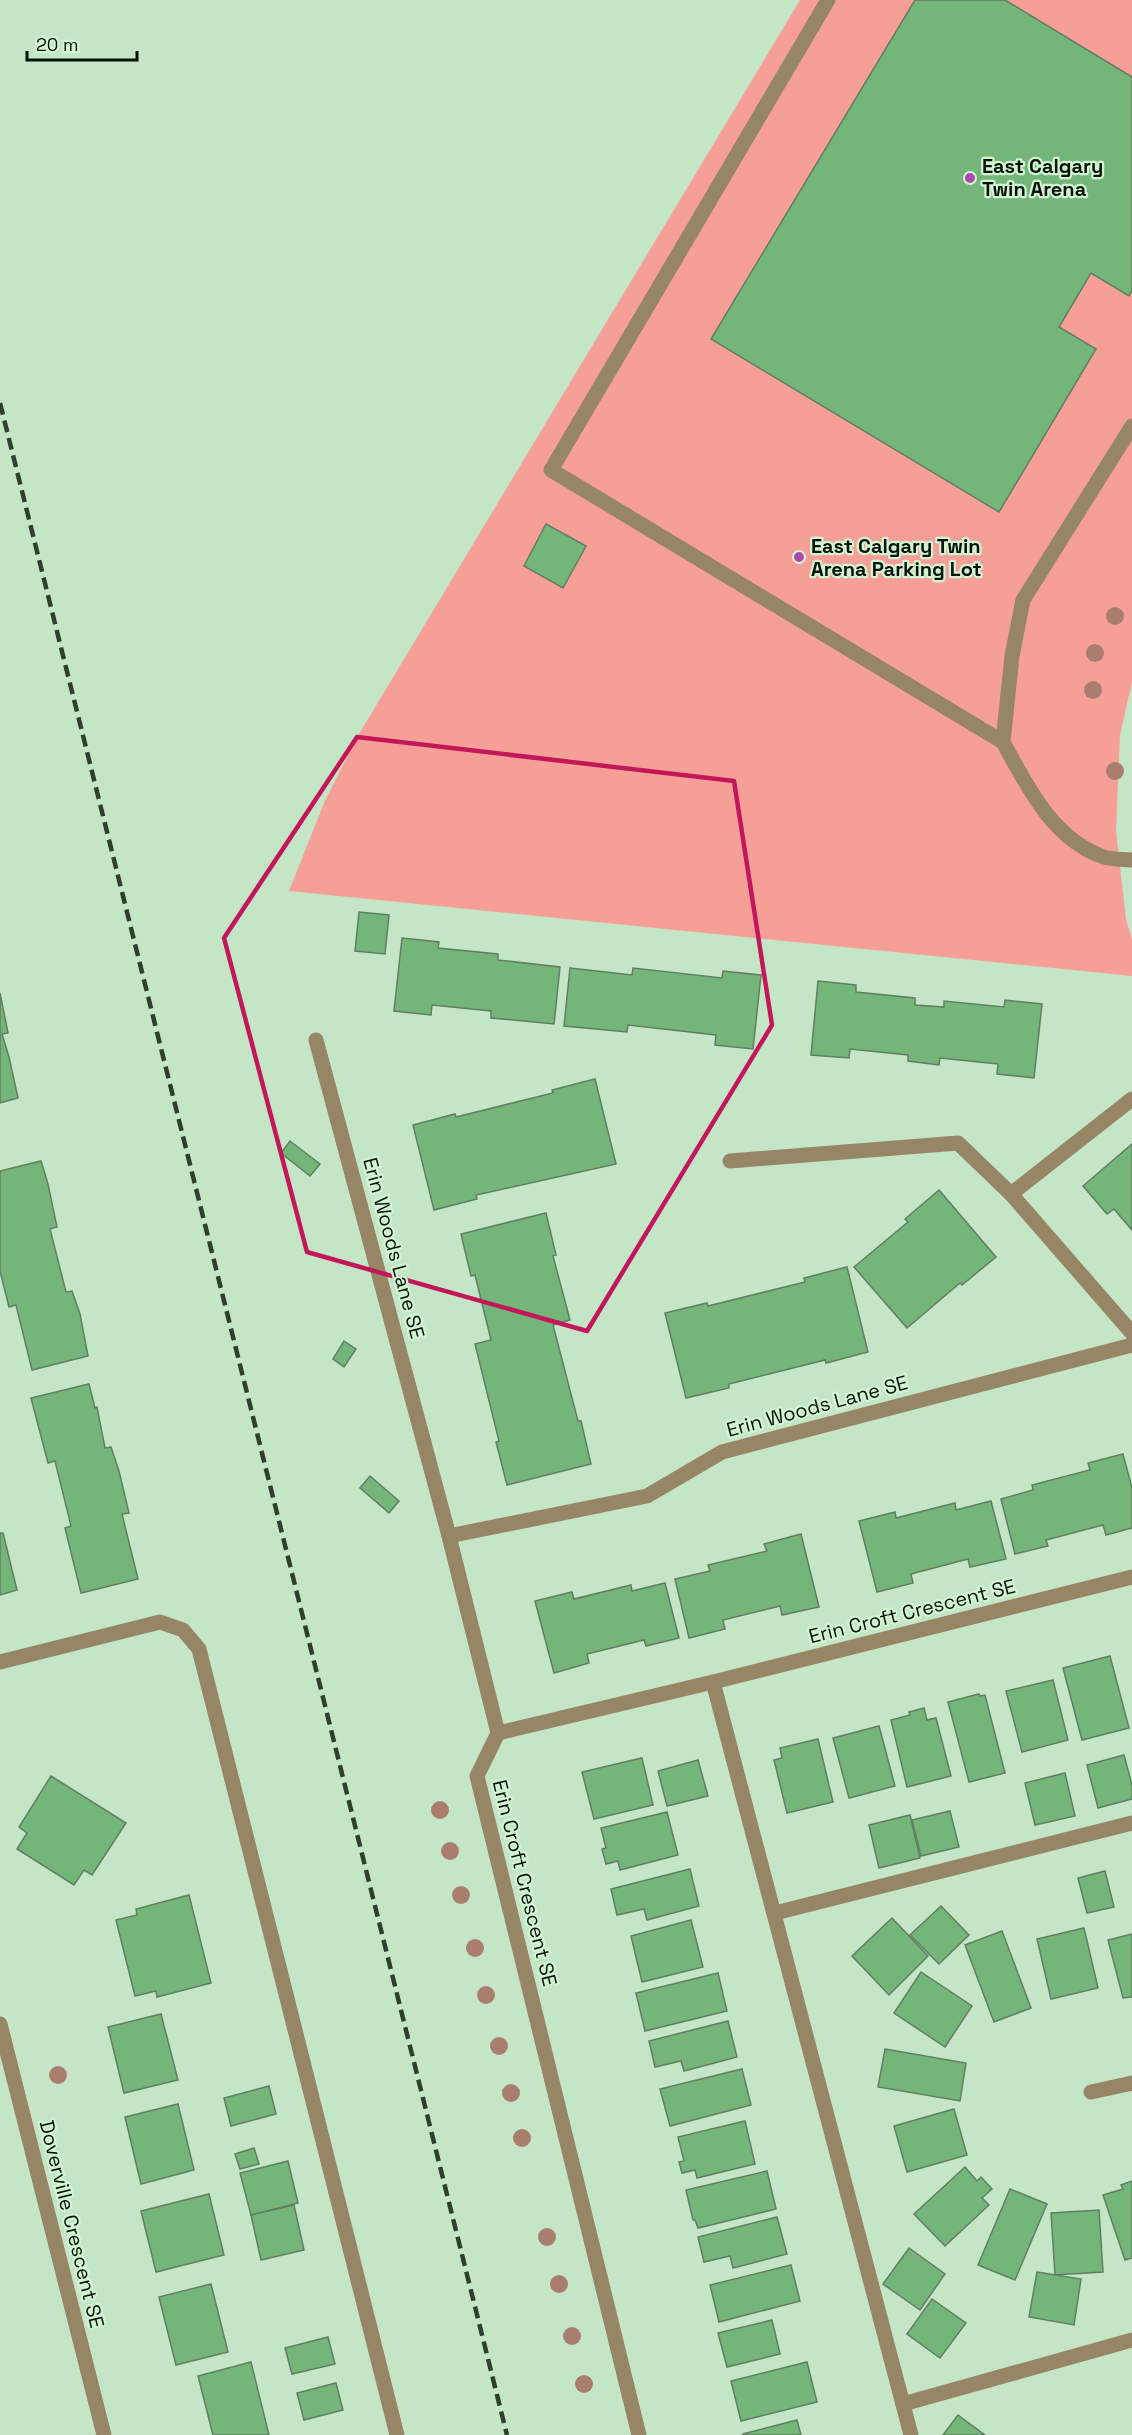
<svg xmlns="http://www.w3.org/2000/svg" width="1132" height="2435" font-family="'Space Grotesk',sans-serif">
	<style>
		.green { fill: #f69f97 }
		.building { fill: #74b679; stroke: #617e62; stroke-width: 1.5 }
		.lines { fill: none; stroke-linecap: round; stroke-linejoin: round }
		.service { stroke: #968665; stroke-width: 15 }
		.minor { stroke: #968665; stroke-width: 15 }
		.rail { stroke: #2e3e2f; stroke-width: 4.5; stroke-dasharray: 12 6; stroke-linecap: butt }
		.tree { fill: #aa7e6f }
		.marked { fill: none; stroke: #c2185b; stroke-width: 4.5; stroke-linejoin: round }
		.poi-dot { fill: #ac49b0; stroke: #d2f4d3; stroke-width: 2 }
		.labels { text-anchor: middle; stroke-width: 4.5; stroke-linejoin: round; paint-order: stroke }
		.poi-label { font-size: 20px; font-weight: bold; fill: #061107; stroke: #d2f4d3; text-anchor: start }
		.street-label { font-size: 20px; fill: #061107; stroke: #d2f4d3 }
	</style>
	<rect width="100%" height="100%" fill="#c5e6c6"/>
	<polygon class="green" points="800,0 1132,0 1132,682 1120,735 1116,831 1126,919 1132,940 1132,976 289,891 324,803 356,739"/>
	<g class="building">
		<polygon points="915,0 1005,0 1132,77 1132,290 1129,296 1091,273 1059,327 1096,349 999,512 711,339"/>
		<polygon points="546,524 586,546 563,588 524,566"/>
		<polygon points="359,912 389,915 385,954 355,951"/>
		<polygon points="402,938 439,942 438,948 498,954 498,960 560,967 554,1024 491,1018 491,1011 432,1005 431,1015 394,1011"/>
		<polygon points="570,968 632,975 633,968 722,978 723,971 761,975 753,1049 715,1045 716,1035 628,1025 627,1032 564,1026"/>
		<polygon points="818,981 856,985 856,992 915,998 915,1005 944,1007 944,1001 1004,1007 1005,1000 1042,1004 1034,1078 997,1074 998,1064 940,1058 939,1065 908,1061 908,1055 850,1049 849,1058 811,1055"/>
		<polygon points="0,993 8,1033 2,1034 9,1057 18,1098 0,1103"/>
		<polygon points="595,1079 616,1164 476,1195 477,1199 434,1210 413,1125 455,1114 456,1117 553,1093 552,1090"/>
		<polygon points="290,1141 320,1164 310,1176 281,1153"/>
		<polygon points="1132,1144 1132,1230 1114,1209 1107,1214 1083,1186"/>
		<polygon points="41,1161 48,1184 57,1227 50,1229 66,1292 72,1291 80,1314 88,1356 32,1370 16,1305 9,1307 0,1271 0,1171"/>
		<polygon points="939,1190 996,1257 962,1285 960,1283 907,1328 854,1267 908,1222 905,1219"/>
		<polygon points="546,1213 556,1255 553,1256 570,1320 553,1325 578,1421 581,1421 591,1464 507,1485 496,1442 499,1441 475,1344 491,1340 475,1275 471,1276 461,1234"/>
		<polygon points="847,1267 868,1352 826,1363 825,1360 729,1384 729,1388 686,1398 665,1313 707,1303 708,1306 805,1282 804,1278"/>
		<polygon points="344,1341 356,1349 344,1367 333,1359"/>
		<polygon points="89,1384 95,1408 97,1407 105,1448 111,1447 119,1471 129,1513 122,1514 138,1579 81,1593 65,1528 71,1526 55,1461 48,1463 31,1398"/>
		<polygon points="1123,1454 1132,1488 1132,1528 1106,1535 1103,1525 1046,1540 1048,1546 1015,1554 1001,1499 1033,1490 1032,1485 1090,1470 1088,1463"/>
		<polygon points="370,1476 399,1501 389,1513 360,1488"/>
		<polygon points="991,1501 1006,1559 970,1567 968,1559 911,1574 913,1583 877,1592 859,1521 895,1512 896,1518 955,1503 956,1510"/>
		<polygon points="0,1533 3,1533 17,1590 0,1595"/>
		<polygon points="801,1534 819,1607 782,1615 780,1606 723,1620 725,1629 689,1638 675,1579 710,1571 708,1565 767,1551 764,1544"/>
		<polygon points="665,1583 679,1638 646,1646 644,1640 587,1654 589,1663 554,1673 535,1601 572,1592 574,1599 631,1585 632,1591"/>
		<polygon points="1110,1656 1129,1728 1082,1740 1063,1668"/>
		<polygon points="1053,1680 1068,1740 1022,1752 1006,1691"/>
		<polygon points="979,1694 980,1696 985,1695 1005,1773 969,1782 948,1702"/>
		<polygon points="924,1708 927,1720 936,1718 951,1776 907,1787 891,1720 910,1715 909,1712"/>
		<polygon points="879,1726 895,1786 849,1798 833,1738"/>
		<polygon points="818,1739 833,1802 787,1813 774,1760 782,1758 780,1748"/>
		<polygon points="1124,1755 1132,1785 1132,1799 1098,1808 1087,1765"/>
		<polygon points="642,1758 653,1805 594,1819 582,1772"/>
		<polygon points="698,1760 708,1796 667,1806 658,1771"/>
		<polygon points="1065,1773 1075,1816 1035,1825 1025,1783"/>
		<polygon points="51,1776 126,1823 92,1875 84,1870 74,1885 17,1849 27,1833 19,1827"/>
		<polygon points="950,1811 959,1847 921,1856 912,1820"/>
		<polygon points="667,1812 678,1855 620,1870 618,1861 606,1864 602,1849 606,1848 601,1828"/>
		<polygon points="910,1815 920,1858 879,1868 869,1825"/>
		<polygon points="690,1869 699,1906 647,1920 644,1909 617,1915 611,1889"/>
		<polygon points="1105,1871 1114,1907 1087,1913 1078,1878"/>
		<polygon points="189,1895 211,1983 157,1997 156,1991 135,1996 116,1920 137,1915 136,1909"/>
		<polygon points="941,1906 969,1935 939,1964 910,1935"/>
		<polygon points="892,1918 928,1956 889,1995 852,1956"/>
		<polygon points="691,1920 703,1967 642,1982 631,1936"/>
		<polygon points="1084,1928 1098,1988 1051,1999 1037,1939"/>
		<polygon points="1002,1931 1031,2008 994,2022 965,1945"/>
		<polygon points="1132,1934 1132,1997 1123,1998 1108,1940"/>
		<polygon points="921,1972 972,2006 945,2047 894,2013"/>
		<polygon points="718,1973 727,2011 645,2031 636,1993"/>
		<polygon points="161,2014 178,2080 124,2093 108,2027"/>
		<polygon points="728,2021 737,2057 684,2071 681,2061 655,2067 649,2041"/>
		<polygon points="885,2049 966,2063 960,2101 878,2087"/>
		<polygon points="742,2069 751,2105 670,2126 660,2089"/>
		<polygon points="269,2086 276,2114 231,2126 224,2098"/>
		<polygon points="178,2104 194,2170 141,2184 125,2117"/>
		<polygon points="954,2109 967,2155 907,2172 894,2126"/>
		<polygon points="745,2121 755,2164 697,2178 695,2170 682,2173 679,2162 684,2161 678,2137"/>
		<polygon points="254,2148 259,2164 240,2169 235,2154"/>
		<polygon points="288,2161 298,2203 251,2215 240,2173"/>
		<polygon points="965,2167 977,2181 981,2177 992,2189 982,2198 989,2205 945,2246 914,2214"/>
		<polygon points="767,2171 776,2209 698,2228 695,2220 693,2220 686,2190"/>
		<polygon points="1132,2181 1132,2258 1125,2260 1103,2195 1123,2189 1121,2185"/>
		<polygon points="1010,2189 1047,2204 1015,2280 978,2265"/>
		<polygon points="209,2194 224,2255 156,2272 141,2211"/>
		<polygon points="294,2205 304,2250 261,2260 251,2215"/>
		<polygon points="1099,2210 1103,2272 1055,2275 1051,2213"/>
		<polygon points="777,2217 787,2254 733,2268 730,2256 704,2262 698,2237"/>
		<polygon points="909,2248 945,2274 920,2310 883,2284"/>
		<polygon points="791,2265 800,2301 719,2322 710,2285"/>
		<polygon points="1037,2272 1081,2279 1074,2325 1029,2317"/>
		<polygon points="211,2284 228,2352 176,2365 159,2297"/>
		<polygon points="932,2299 966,2323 940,2358 907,2334"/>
		<polygon points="772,2320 780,2354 727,2367 718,2333"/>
		<polygon points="328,2337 335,2364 292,2374 285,2348"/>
		<polygon points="251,2362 269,2435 213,2435 198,2376"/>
		<polygon points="807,2362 817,2402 741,2421 731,2381"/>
		<polygon points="336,2383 343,2410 304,2420 297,2393"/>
		<polygon points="958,2415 985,2435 943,2435"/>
		<polygon points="797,2420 801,2435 744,2435 743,2434"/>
	</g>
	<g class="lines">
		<g class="service">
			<path d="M828,0l-277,470 452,272c24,44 50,98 101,115 9,3 19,2 28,3"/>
			<polyline points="1003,742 1012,656 1023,600 1132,426"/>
			<polyline points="0,1662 160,1622 183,1630 199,1649 397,2435"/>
			<polyline points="713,1682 911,2435"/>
			<polyline points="775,1913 1132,1823"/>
			<polyline points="903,2404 1132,2340"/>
		</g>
		<g class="minor">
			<polyline points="316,1040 449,1536 498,1733"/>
			<polyline points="730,1161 958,1143 1011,1194 1132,1333"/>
			<polyline points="1011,1194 1132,1099"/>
			<polyline points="449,1536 647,1496 722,1452 1132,1345"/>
			<polyline points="0,2024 104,2435"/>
			<polyline points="1091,2092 1132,2083"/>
			<polyline points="639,2435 477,1776 498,1733 713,1682 1132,1577"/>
		</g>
		<polyline class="rail" points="0,403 507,2435"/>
	</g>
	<g class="tree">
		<circle cx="1115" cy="616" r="9"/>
		<circle cx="1095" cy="653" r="9"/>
		<circle cx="1093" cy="690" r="9"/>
		<circle cx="1115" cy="771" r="9"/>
		<circle cx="440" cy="1810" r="9"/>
		<circle cx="450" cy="1851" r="9"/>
		<circle cx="461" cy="1895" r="9"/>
		<circle cx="475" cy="1948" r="9"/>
		<circle cx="486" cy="1995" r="9"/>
		<circle cx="499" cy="2046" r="9"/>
		<circle cx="58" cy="2075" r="9"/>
		<circle cx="511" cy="2093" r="9"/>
		<circle cx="522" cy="2138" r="9"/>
		<circle cx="547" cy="2237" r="9"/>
		<circle cx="559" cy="2284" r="9"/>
		<circle cx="572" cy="2336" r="9"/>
		<circle cx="584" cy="2384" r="9"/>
	</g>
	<path class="marked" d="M357,737l377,44 38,244 -185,306 -280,-79 -83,-314z"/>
	<g class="poi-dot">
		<circle cx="970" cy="178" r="6"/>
		<circle cx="799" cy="557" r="6"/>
	</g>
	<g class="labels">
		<g class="poi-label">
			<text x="982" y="173">East Calgary<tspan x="982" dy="23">Twin Arena</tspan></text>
			<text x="811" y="553">East Calgary Twin<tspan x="811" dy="23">Arena Parking Lot</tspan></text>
		</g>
		<g class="street-label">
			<text transform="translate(394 1248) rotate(75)" y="7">Erin Woods Lane SE</text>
			<text transform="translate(817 1406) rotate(-15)" y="7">Erin Woods Lane SE</text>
			<text transform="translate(912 1611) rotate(-14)" y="7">Erin Croft Crescent SE</text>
			<text transform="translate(525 1883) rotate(76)" y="7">Erin Croft Crescent SE</text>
			<text transform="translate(72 2224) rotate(76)" y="7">Doverville Crescent SE</text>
		</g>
	</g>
	<path d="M27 51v9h110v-9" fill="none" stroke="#061107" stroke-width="3"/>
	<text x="36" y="51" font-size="18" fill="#061107" stroke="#d2f4d3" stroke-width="4.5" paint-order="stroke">20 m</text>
</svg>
